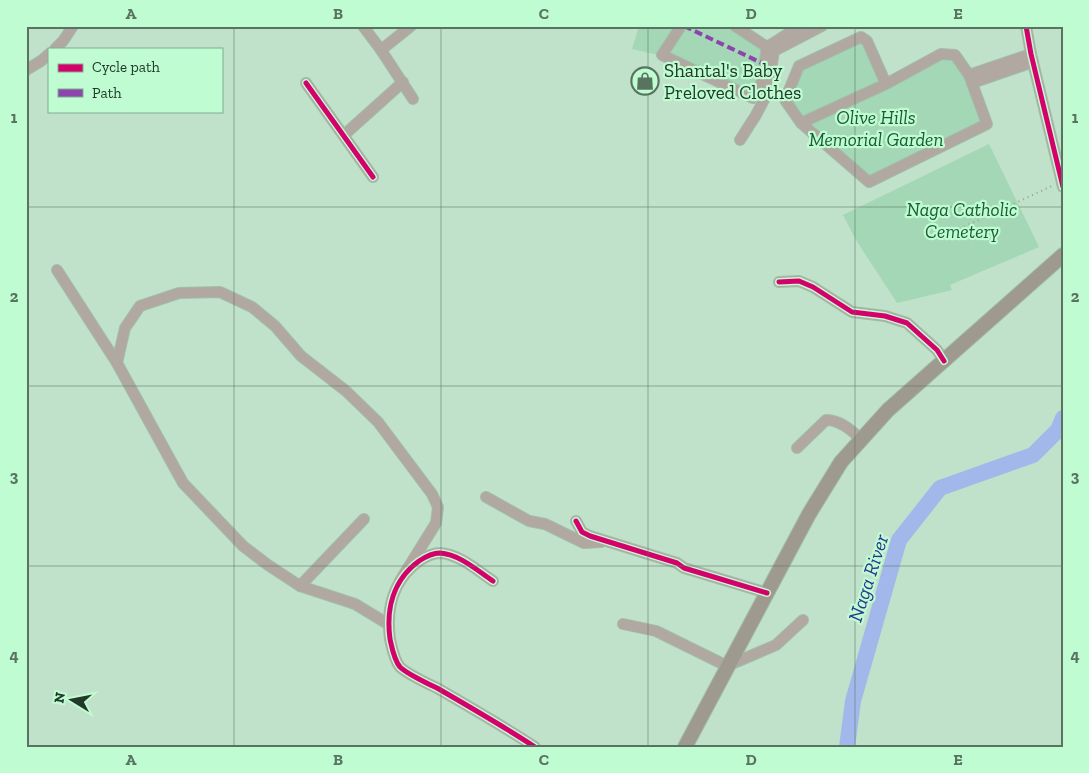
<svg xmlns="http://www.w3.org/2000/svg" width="1089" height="773" font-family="'Zilla Slab',serif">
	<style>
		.green { fill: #a4d7b5 }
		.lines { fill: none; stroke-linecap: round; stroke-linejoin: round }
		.river { stroke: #a2b8ea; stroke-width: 16 }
		.minor-casing { stroke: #a2bdab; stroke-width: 12 }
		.highway-casing { stroke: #a2bdab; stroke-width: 16 }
		.path { stroke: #9b9e94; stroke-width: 2; stroke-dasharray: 1 4; stroke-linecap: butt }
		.minor { stroke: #b0a8a1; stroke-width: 10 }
		.highway { stroke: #9f9a8f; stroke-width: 14 }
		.quiet { stroke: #8e44ad; stroke-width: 4; stroke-dasharray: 8 4; stroke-linecap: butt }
		.cycleway-casing { stroke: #bffcd2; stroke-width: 8 }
		.cycleway { stroke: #d6006c; stroke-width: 5 }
		.grid { fill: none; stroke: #587461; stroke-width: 1; stroke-opacity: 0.55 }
		.labels { text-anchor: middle; stroke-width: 4.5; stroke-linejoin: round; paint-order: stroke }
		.poi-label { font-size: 19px; fill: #203929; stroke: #bffcd2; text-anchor: start }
		.park-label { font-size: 19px; font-style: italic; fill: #1a5b36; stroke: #bffcd2 }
		.water-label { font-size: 20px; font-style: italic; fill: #2e3490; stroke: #bffcd2 }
		.neatline { fill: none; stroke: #587461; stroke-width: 2 }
		.grid-label { font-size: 16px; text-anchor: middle; font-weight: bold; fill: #587461 }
	</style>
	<rect width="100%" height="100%" fill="#c0e1ca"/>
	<g class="green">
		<polygon points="639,26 735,26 767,47 753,98 663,56 632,49"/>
		<polygon points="861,37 886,84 941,54 955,55 987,124 869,182 801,123 785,100 799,66"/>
		<polygon points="989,144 1039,247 950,285 952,290 897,303 856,240 843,215"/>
	</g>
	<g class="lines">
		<polyline class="river" points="847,747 853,701 899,540 940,488 1033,455 1058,430 1063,418"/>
		<g class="minor-casing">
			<g id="minor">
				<polyline points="363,26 381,50 413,99"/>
				<polyline points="681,26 662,55 753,98 761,84 767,47 800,26"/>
				<polyline points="735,26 767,47"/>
				<polyline points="1026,26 1031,54 1063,187"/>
				<polyline points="55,49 63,41 73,26"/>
				<polyline points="381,50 411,26"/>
				<polyline points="26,70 41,61 49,54"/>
				<polyline points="969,75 1031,54"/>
				<polyline points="306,83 373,177"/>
				<polyline points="972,83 1033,62"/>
				<polyline points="801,123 886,84 941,54 955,55 969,75 987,124 869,182 801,123 785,100 799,66 861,37 867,41 886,84"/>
				<polyline points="344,135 403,82"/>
				<polyline points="740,140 756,115 767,94 774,51 822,26"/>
				<polyline points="57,270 117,363 183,483 243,546 268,565 300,586 355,604 388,624"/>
				<polyline points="779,282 799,281 813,287 852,312 885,316 907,323 937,350 944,361"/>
				<polyline points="117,363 125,328 140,306 179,293 220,292 252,307 275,326 301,356 346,391 378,422 432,494 438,507 436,523 400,581"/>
				<path d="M797,448l29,-28c14,0 25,10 35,19"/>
				<polyline points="486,497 529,521 545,524 584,543 601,542"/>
				<polyline points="576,521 582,532 590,536 677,563 684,568 767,593"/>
				<path d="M493,581c-15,-10 -34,-27 -53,-28 -8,0 -15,4 -21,8 -26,19 -33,48 -29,78 2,9 4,21 10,28 6,6 28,17 37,21 33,19 66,38 98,59"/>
				<polyline points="300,586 364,519"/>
				<polyline points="623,624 656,631 727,666 776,645 803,620"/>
			</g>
		</g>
		<g class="highway-casing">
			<polyline id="highway" points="685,747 809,514 841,462 888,410 1063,255"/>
		</g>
		<polyline class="path" points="955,231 1052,186"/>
		<use href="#minor" class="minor"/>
		<use href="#highway" class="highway"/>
		<polyline class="quiet" points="684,26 764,64"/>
		<g class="cycleway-casing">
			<g id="cycleway">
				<polyline points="1026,26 1031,54 1063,187"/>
				<polyline points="306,83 373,177"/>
				<polyline points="779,282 799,281 813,287 852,312 885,316 907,323 937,350 944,361"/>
				<polyline points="576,521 582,532 590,536 677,563 684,568 767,593"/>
				<path d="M493,581c-15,-10 -34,-27 -53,-28 -8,0 -15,4 -21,8 -26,19 -33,48 -29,78 2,9 4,21 10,28 6,6 28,17 37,21 33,19 66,38 98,59"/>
			</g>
		</g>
		<use href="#cycleway" class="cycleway"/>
	</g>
	<path class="grid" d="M234,26v721M441,26v721M648,26v721M855,26v721M26,207h1037M26,386h1037M26,566h1037"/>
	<defs>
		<g id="shop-ring" transform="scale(1.4375)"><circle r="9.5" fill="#bffcd2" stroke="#587461" stroke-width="1.5"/><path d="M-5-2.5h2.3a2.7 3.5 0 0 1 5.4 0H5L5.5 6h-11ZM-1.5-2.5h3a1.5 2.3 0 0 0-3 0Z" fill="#587461"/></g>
	</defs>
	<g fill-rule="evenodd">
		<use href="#shop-ring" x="645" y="81"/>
	</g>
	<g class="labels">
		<g class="poi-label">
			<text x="664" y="77">Shantal's Baby<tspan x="664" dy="22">Preloved Clothes</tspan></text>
		</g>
		<g class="park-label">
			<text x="876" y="124">Olive Hills<tspan x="876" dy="22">Memorial Garden</tspan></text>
			<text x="962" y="216">Naga Catholic<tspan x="962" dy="22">Cemetery</tspan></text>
		</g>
		<g class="water-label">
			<text transform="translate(868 578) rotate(-72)" y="7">Naga River</text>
		</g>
	</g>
	<rect width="1089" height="773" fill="none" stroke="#bffcd2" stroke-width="55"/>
	<rect x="48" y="48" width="175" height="65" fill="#bffcd2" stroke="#7fae8e"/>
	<rect x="58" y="64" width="25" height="8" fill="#d6006c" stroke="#7fae8e"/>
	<text x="92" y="72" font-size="15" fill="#203929">Cycle path</text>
	<rect x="58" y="89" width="25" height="8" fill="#8e44ad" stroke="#7fae8e"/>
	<text x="92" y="98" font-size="15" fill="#203929">Path</text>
	<g transform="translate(72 700) rotate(280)" stroke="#bffcd2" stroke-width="4" paint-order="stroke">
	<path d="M0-4L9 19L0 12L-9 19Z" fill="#203929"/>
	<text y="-8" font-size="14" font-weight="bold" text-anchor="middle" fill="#203929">N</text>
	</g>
	<rect x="28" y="28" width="1034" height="718" class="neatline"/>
	<g class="grid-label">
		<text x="131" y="19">A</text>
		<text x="338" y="19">B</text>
		<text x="544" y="19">C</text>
		<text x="751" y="19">D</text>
		<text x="958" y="19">E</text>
		<text x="14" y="123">1</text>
		<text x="1075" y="123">1</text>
		<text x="14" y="302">2</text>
		<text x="1075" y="302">2</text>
		<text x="14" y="482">3</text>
		<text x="1075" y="482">3</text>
		<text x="14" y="661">4</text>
		<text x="1075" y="661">4</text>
		<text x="131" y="765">A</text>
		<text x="338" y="765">B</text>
		<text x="544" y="765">C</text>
		<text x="751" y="765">D</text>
		<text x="958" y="765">E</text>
	</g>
</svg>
